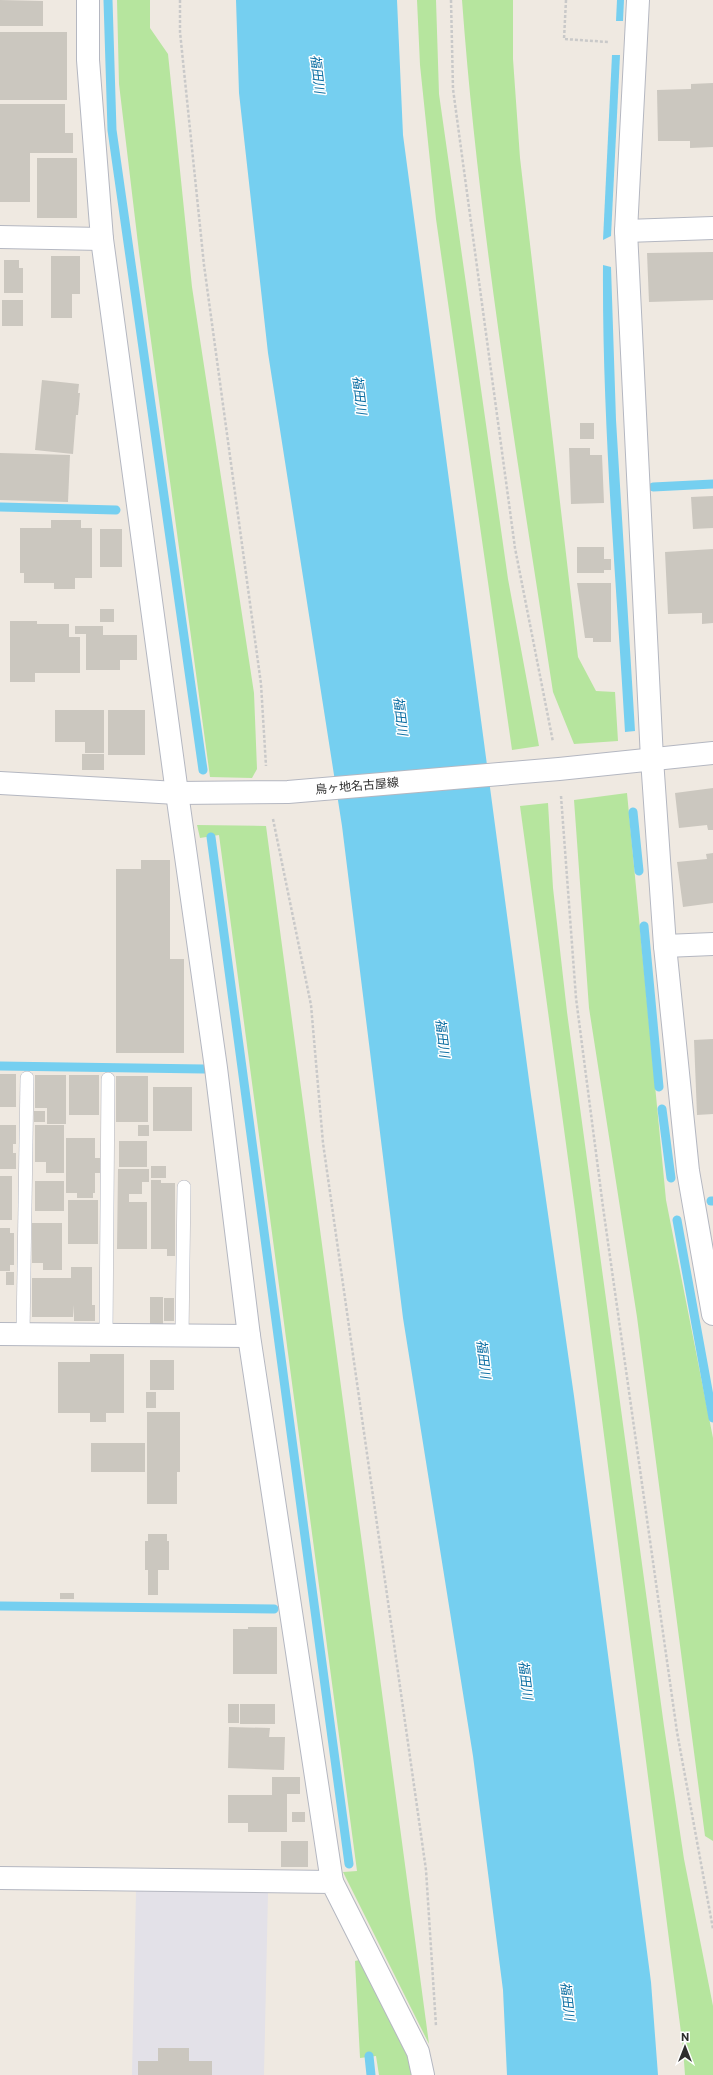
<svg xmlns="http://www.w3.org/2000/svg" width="713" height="2075" font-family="Commissioner,'Noto Sans JP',sans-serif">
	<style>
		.industrial { fill: #e3e1e8 }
		.green { fill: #b6e59e }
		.water { fill: #75cff0 }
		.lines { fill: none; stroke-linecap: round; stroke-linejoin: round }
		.stream { stroke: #75cff0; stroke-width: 9 }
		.building { fill: #cbc7bf }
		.lane-casing { stroke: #b4b7c1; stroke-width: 14 }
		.street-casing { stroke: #b4b7c1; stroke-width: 24 }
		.secondary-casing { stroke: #b4b7c1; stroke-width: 24 }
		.path { stroke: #c9c9c9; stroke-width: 2.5; stroke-dasharray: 3 2; stroke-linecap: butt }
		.lane { stroke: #fff; stroke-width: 13 }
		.street { stroke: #fff; stroke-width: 22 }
		.secondary { stroke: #fff; stroke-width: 22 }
		.labels { text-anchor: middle; stroke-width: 3; stroke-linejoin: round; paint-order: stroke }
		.street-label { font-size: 12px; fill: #2e2e2e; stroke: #fff }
		.water-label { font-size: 13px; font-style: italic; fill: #0d6fa3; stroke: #fff }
	</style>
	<rect width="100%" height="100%" fill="#efe9e1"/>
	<polygon class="industrial" points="136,1891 268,1893 264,2075 132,2075"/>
	<g class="green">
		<polygon points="117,0 150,0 150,28 168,54 192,287 254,693 257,769 252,778 210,777 139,252 119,84"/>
		<polygon points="417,0 436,0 439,94 508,579 539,746 512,750 436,219 420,65"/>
		<path d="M462,0h51v59l7,99 58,499 18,34 19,1 3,49 -44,3 -21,-52c-35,-230 -74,-460 -91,-692z"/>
		<polygon points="627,793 666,1200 713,1438 713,1841 705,1836 637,1317 589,1008 574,800"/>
		<polygon points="548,803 553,888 567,1012 664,1726 684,1859 713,2006 713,2075 685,2075 683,2048 575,1210 520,806"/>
		<polygon points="197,825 266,826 429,2044 343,1872 357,1871 219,835 200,838"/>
		<polygon points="364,1959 411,2059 414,2075 379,2075 376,2056 360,2058 355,1961"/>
	</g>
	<g class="water">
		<polygon points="236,0 397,0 403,135 531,1095 574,1396 651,1982 658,2075 507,2075 503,1990 473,1756 403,1318 342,826 268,353 239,93"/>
		<polygon points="617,0 624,0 623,21 616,21"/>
		<polygon points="612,55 620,55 611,236 603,240"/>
		<path d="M603,265l8,2 5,153 19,311 -10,1c-9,-155 -23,-311 -22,-467z"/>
	</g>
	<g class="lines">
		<g class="stream">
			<polyline points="108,0 112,130 203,770"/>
			<polyline points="653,487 713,484"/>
			<polyline points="0,507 116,510"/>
			<polyline points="633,812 639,871"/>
			<polyline points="211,837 349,1864"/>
			<polyline points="644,926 659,1087"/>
			<polyline points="0,1066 204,1069"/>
			<polyline points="662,1109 671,1178"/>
			<polyline points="711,1201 713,1201"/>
			<polyline points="677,1220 713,1418"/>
			<polyline points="0,1606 274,1609"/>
			<polyline points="369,2056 371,2075"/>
		</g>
	</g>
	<g class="building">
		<polygon points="0,0 43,1 43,26 0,26"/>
		<rect x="0" y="32" width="67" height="68"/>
		<polygon points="713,83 713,147 690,148 690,141 658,141 657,90 691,89 691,84"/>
		<polygon points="0,104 65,104 65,133 73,133 73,153 30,153 30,202 0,202"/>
		<rect x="37" y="158" width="40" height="60"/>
		<polygon points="713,252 713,300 649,302 647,253"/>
		<polygon points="51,256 80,256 80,294 72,294 72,318 51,318"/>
		<polygon points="4,260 19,260 19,268 23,268 23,293 4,293"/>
		<rect x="2" y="300" width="21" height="26"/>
		<polygon points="42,380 79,384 78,393 80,393 78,415 76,415 73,454 35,450"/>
		<rect x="580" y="423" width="14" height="16"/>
		<polygon points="569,448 590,448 590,455 602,455 604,503 571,504"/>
		<polygon points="0,453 70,455 68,502 0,500"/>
		<polygon points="713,496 713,528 693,529 691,497"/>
		<polygon points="51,520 81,520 81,528 92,528 92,578 75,578 75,589 54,589 54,583 24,583 24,573 20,573 20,528 51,528"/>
		<rect x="100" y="529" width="22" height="38"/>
		<polygon points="577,547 604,547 604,559 611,559 611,570 604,570 604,573 577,573"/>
		<polygon points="713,549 713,623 702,624 702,613 668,614 665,552"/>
		<polygon points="577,583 611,583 611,642 593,642 593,638 585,638"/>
		<rect x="100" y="609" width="14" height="13"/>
		<polygon points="10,621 37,621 37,624 69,624 69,637 80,637 80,673 35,673 35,682 10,682"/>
		<polygon points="75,626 103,626 103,635 137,635 137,660 120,660 120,670 86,670 86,634 75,634"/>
		<polygon points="55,710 104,710 104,753 85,753 85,742 55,742"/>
		<rect x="108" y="710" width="37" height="45"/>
		<rect x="82" y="754" width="22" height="16"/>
		<polygon points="713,788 713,830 708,830 707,825 679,828 675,793"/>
		<polygon points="713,853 713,903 683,907 677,862 707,859 706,854"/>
		<polygon points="141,860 170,860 170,959 184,959 184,1053 116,1053 116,869 141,869"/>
		<polygon points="713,1039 713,1114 697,1115 694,1040"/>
		<rect x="0" y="1074" width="16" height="33"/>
		<polygon points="35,1075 66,1075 66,1124 47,1124 47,1108 35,1108"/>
		<rect x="69" y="1075" width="30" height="40"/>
		<rect x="116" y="1076" width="32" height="46"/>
		<rect x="153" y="1087" width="39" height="44"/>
		<rect x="34" y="1111" width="11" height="11"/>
		<polygon points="0,1125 16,1125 16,1144 13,1144 13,1153 16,1153 16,1169 0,1169"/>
		<polygon points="35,1125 64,1125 64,1173 46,1173 46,1162 35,1162"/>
		<rect x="138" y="1125" width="11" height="11"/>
		<polygon points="66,1138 95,1138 95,1158 100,1158 100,1173 95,1173 95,1193 93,1193 93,1198 77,1198 77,1193 66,1193"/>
		<rect x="119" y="1141" width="28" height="26"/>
		<rect x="151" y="1166" width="15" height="12"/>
		<polygon points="118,1169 149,1169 149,1182 142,1182 142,1194 129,1194 129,1202 147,1202 147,1249 117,1249"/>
		<rect x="0" y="1176" width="12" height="44"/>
		<polygon points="151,1180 161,1180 161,1183 175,1183 175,1256 167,1256 167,1249 151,1249"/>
		<rect x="35" y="1181" width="29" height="30"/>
		<rect x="68" y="1200" width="30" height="44"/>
		<polygon points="32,1223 62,1223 62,1270 43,1270 43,1263 32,1263"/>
		<polygon points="0,1228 10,1228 10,1233 14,1233 14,1265 10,1265 10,1271 0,1271"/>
		<polygon points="71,1267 92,1267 92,1305 95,1305 95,1321 74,1321 74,1305 73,1317 32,1317 32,1278 71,1278"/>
		<rect x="6" y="1272" width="8" height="13"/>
		<rect x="150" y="1297" width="13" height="27"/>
		<rect x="164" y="1298" width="10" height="23"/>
		<polygon points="90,1354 124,1354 124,1413 106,1413 106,1422 90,1422 90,1413 58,1413 58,1362 90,1362"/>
		<rect x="150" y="1360" width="24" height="30"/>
		<rect x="146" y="1392" width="10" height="16"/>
		<polygon points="147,1412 180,1412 180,1472 177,1472 177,1504 147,1504"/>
		<rect x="91" y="1443" width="54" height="29"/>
		<polygon points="148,1534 167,1534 167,1541 169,1541 169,1570 158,1570 158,1595 148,1595 148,1570 145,1570 145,1541 148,1541"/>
		<rect x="60" y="1593" width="14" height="6"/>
		<polygon points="248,1627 277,1627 277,1674 233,1674 233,1629 248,1629"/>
		<rect x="228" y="1704" width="11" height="19"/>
		<rect x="240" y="1704" width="35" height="20"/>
		<polygon points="229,1727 270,1728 269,1737 285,1737 284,1770 228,1768"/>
		<polygon points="272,1777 300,1777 300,1794 287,1794 287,1832 248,1832 248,1823 228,1823 228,1795 272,1795"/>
		<rect x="292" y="1812" width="13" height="10"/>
		<rect x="281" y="1841" width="27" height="26"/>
		<polygon points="158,2048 189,2048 189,2061 212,2061 212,2075 138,2075 138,2061 158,2061"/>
	</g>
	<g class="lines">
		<g class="lane-casing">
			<g id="lane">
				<polyline points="23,1334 27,1078"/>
				<polyline points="106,1335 108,1079"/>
				<polyline points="182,1336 184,1187"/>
			</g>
		</g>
		<g class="street-casing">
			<g id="street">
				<polyline points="88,0 88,60 102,239 177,793 216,1068 249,1336 332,1882"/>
				<polyline points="638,0 626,231 652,759 665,946 688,1171 713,1314"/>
				<polyline points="626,231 713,228"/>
				<polyline points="0,237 102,239"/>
				<polyline points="665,946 713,944"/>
				<polyline points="0,1334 249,1336"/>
				<polyline points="0,1878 332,1882 418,2052 423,2075"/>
			</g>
		</g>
		<g class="secondary-casing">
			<polyline id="secondary" points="0,783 177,793 288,792 559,769 713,753"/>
		</g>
		<g class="path">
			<polyline points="180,0 180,32 204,265 261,684 266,766"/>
			<polyline points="451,0 453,89 515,548 553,742"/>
			<polyline points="566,0 564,39 608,42"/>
			<polyline points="561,796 576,998 603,1207 677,1732 713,1929"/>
			<polyline points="273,819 311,1005 323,1143 426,1870 436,2026"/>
		</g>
		<use href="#lane" class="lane"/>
		<use href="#street" class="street"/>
		<use href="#secondary" class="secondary"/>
	</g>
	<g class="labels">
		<g class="street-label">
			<text transform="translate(357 786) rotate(-5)" y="4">鳥ヶ地名古屋線</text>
		</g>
		<g class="water-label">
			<text transform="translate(318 74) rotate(83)" y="5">福田川</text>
			<text transform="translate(360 395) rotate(83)" y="5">福田川</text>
			<text transform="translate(401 716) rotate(83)" y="5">福田川</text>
			<text transform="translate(443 1038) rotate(83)" y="5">福田川</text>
			<text transform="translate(484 1359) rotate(83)" y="5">福田川</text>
			<text transform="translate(526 1680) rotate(83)" y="5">福田川</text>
			<text transform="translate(568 2001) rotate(83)" y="5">福田川</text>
		</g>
	</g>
	<g transform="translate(685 2047)" stroke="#ffffff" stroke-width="3" paint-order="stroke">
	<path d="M0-3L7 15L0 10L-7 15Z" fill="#2e2e2e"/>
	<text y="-6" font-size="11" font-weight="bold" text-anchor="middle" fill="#2e2e2e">N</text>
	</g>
</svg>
